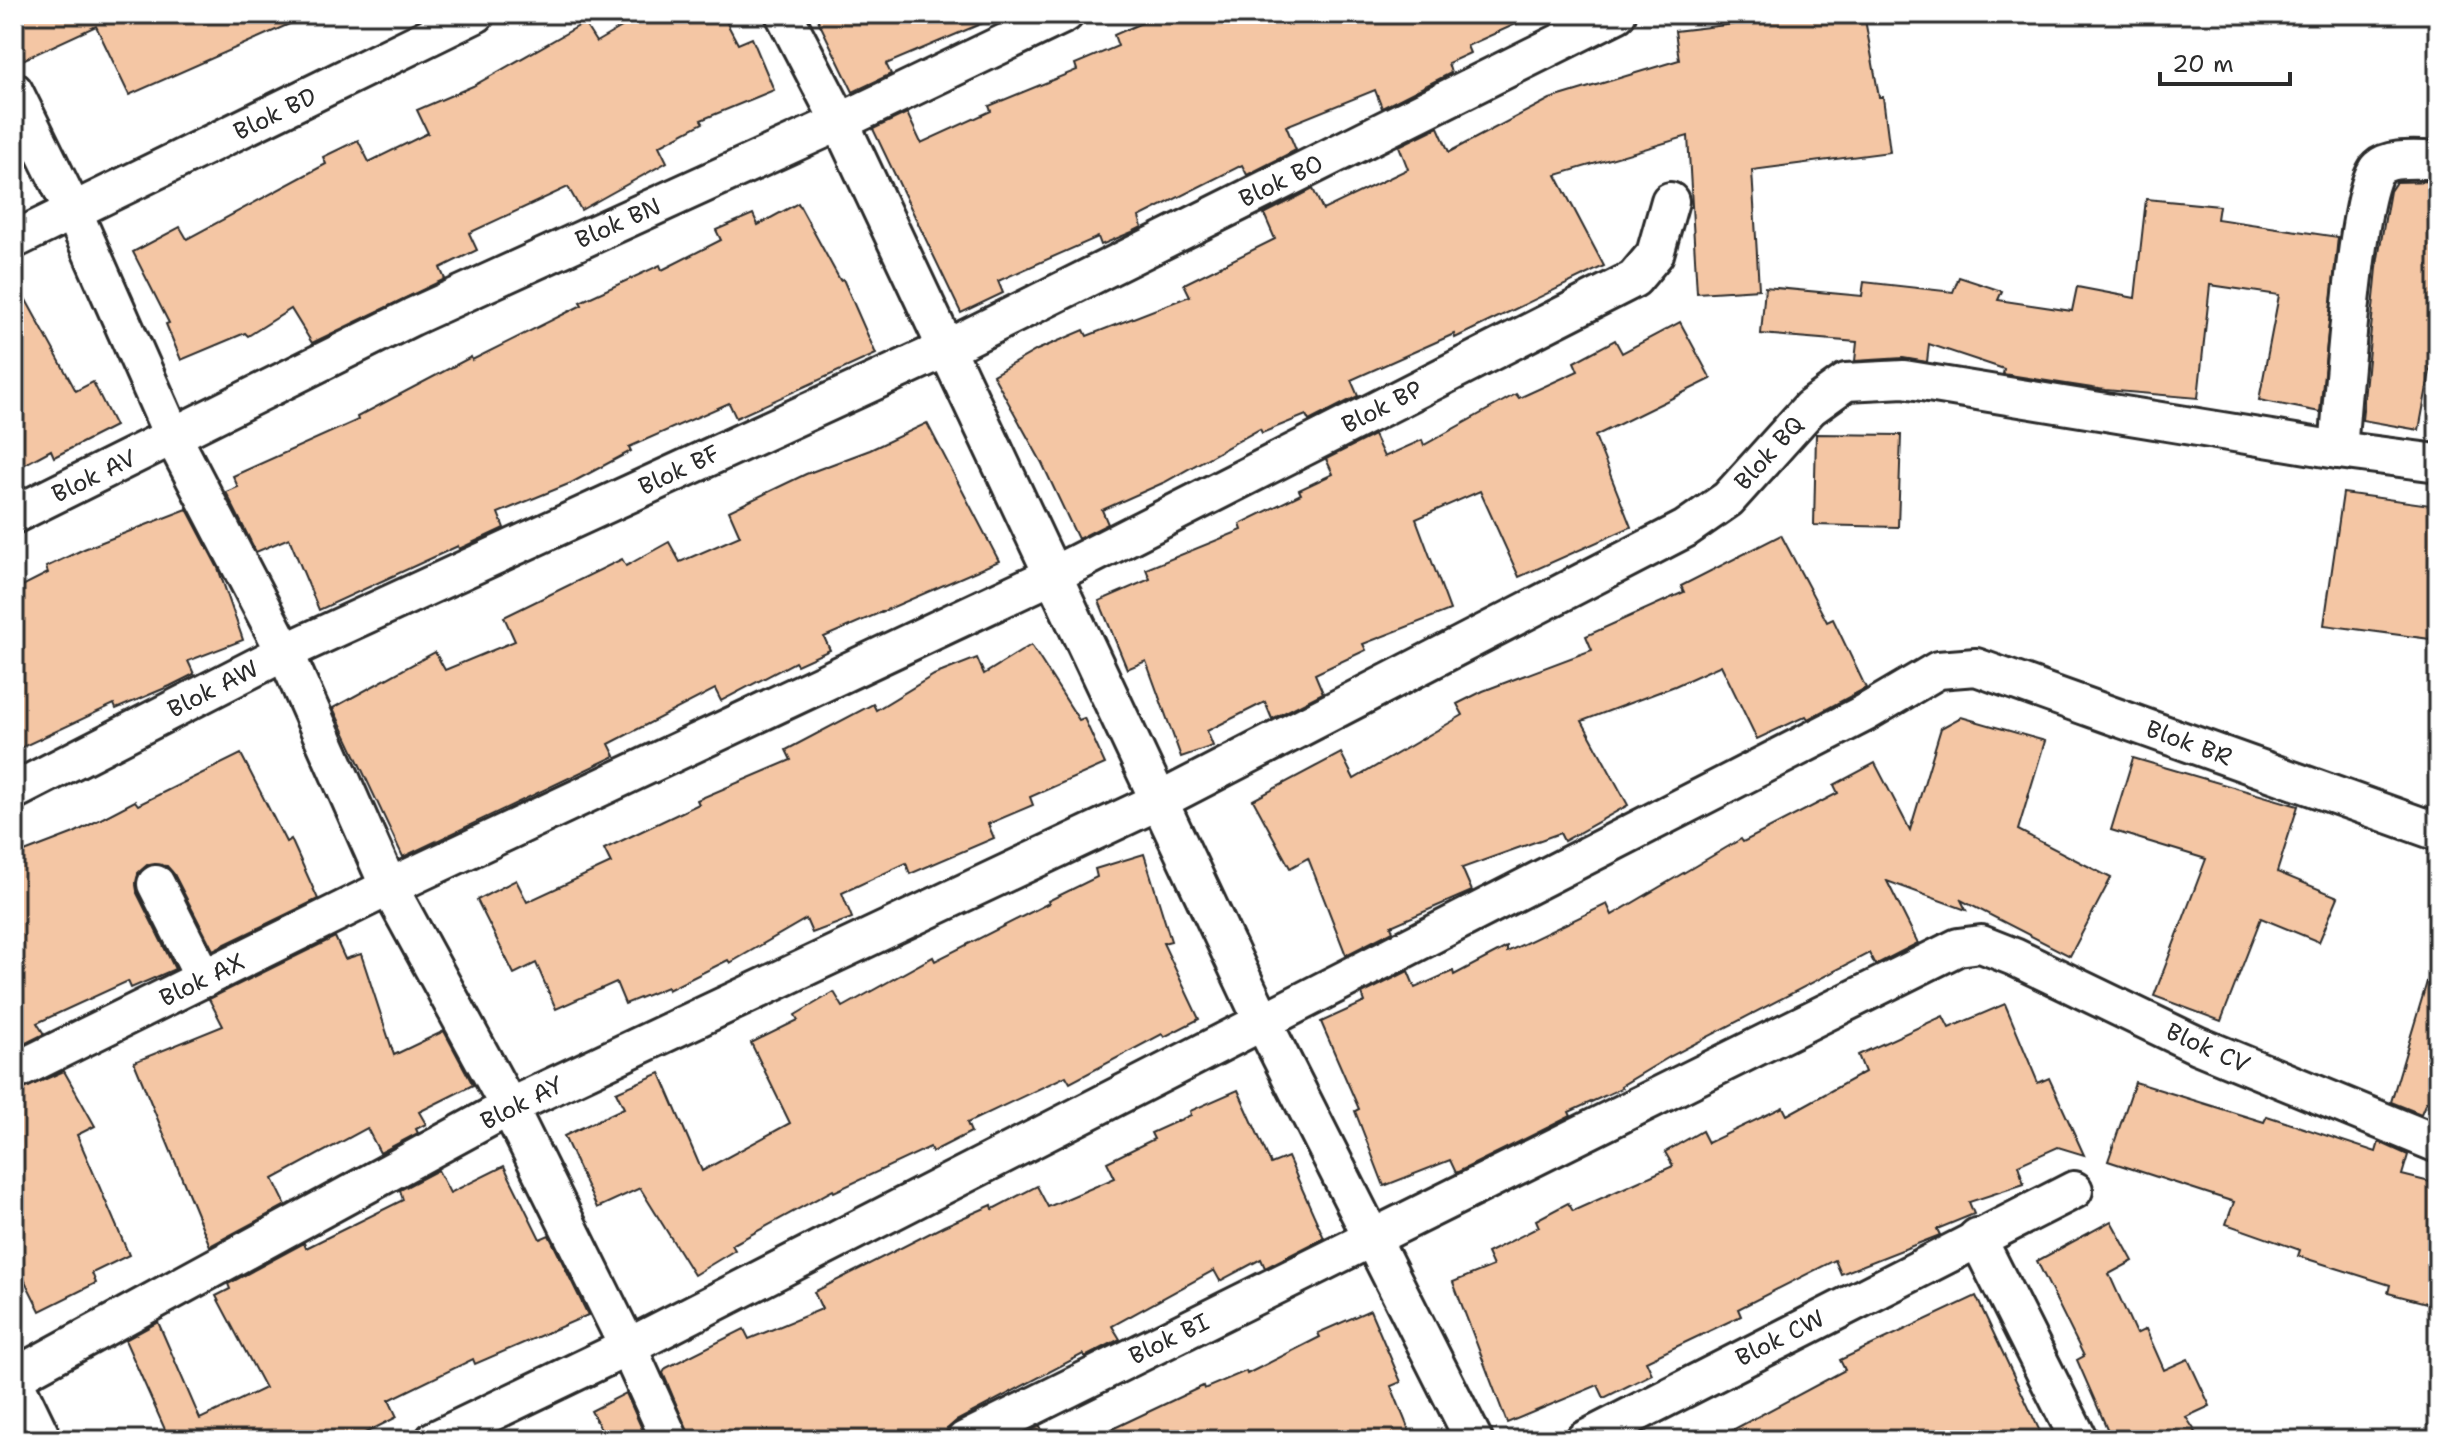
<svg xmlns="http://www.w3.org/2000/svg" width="2452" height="1454" font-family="'Shantell Sans',sans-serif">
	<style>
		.building { fill: #f4c6a4; stroke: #2b2b2b; stroke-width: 2 }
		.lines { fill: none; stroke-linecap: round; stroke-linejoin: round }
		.street-casing { stroke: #2b2b2b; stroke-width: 42 }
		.street { stroke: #fff; stroke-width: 36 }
		.labels { text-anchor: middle; stroke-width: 8; stroke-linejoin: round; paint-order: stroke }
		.street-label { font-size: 24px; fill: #2b2b2b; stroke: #fff }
	</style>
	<rect width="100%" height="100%" fill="#fff"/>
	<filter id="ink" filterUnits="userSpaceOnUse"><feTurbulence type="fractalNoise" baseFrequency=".0125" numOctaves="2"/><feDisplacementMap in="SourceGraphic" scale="16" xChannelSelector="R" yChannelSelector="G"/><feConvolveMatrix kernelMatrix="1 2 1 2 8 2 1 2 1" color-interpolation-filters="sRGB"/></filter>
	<g filter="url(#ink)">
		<g class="building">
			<polygon points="14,14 312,14 129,95 96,26 14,64"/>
			<polygon points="644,14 722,14 738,44 752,38 774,90 701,120 703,123 659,146 667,162 581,210 568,187 469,233 477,250 440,268 445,279 312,343 291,309 248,336 245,333 181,360 166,324 169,323 133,252 180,227 187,239 326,164 323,157 358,140 369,162 428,133 417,110 473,86 584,23 596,42"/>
			<polygon points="815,14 1004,14 886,64 891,74 853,92"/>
			<polygon points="1162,14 1538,14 1467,46 1470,53 1448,63 1451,73 1382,108 1375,90 1286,126 1296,150 1247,175 1242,165 1139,217 1142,227 1132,232 1101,245 1098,237 998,281 1003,293 961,313 873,129 907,113 921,143 991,111 989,106 1077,70 1075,64 1118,46 1114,35"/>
			<polygon points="1759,14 1864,14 1879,97 1883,97 1890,152 1752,170 1759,289 1697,293 1688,136 1556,175 1604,266 1455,338 1454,334 1351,380 1358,396 1309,421 1306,415 1262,433 1260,429 1165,482 1102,510 1108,524 1078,539 1042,463 993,375 1037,350 1084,330 1087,336 1190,296 1184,284 1275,239 1264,214 1313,189 1323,210 1408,169 1399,146 1438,127 1449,152 1550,99 1679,60 1675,31 1761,21"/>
			<polygon points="2438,181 2438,328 2419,430 2362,420 2378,258 2390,191 2396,182"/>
			<polygon points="2146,199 2219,206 2217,219 2338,237 2320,412 2259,400 2279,295 2210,285 2198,398 2105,390 2003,374 2004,369 1929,344 1927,362 1903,358 1855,361 1857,342 1761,334 1765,287 1862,296 1864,282 1953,292 1959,277 2002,291 1998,300 2072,311 2077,287 2135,298"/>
			<polygon points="798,203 840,280 843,279 876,354 736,418 729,403 629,447 631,451 571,483 498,513 504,528 459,549 458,546 319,610 289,538 256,552 226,492 238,487 233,476 358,420 357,417 471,357 472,360 582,305 580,302 660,265 662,270 721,240 716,230 753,214 758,225"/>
			<polygon points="14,278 76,391 93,382 115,426 54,457 51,450 14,470"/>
			<polygon points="1680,322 1711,379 1595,436 1631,527 1519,577 1480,491 1416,519 1450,610 1363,644 1366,650 1315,674 1323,693 1272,719 1265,702 1207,731 1213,746 1181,757 1146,661 1127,669 1099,601 1150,579 1146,569 1242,530 1240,524 1301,494 1299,490 1333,474 1326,459 1374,435 1384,457 1422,440 1424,445 1516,394 1519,398 1578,371 1574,362 1615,340 1622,353"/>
			<polygon points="927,423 999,561 824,637 830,650 797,665 795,662 721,701 715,689 609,744 615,756 403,857 333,708 435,652 445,670 515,641 504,617 622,559 626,566 669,542 680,562 740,536 729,511 806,474 870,450"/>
			<polygon points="1816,434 1901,435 1898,527 1814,525"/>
			<polygon points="2343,493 2438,506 2438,640 2324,625"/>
			<polygon points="187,509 218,568 243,640 188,661 194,674 170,686 116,709 114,704 14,751 14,590 48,573 46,567 84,549"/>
			<polygon points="1781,535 1827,622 1833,619 1866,688 1808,719 1806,716 1757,739 1721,665 1675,686 1582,721 1628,805 1564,841 1560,833 1462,868 1472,891 1391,926 1393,931 1346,955 1308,858 1290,868 1253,800 1341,753 1354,779 1463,715 1457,704 1483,691 1592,650 1586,636 1684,592 1681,586"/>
			<polygon points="1031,645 1079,720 1084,718 1105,764 1030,797 1033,805 988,824 994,838 910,874 906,863 842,893 852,918 812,933 806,919 730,963 728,960 668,990 667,987 625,1004 616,982 556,1009 536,963 514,974 477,900 516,880 527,902 611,863 604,849 699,804 697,800 791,760 786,750 873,704 876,710 934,675 977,658 984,674"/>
			<polygon points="1961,717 2045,741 2018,830 2111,878 2070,956 1961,900 1966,910 1887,881 1918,943 1875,965 1869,953 1671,1056 1621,1086 1622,1088 1569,1112 1571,1116 1456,1173 1450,1160 1384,1186 1355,1111 1359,1109 1321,1022 1365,1002 1362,994 1408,971 1415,988 1453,971 1454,975 1507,947 1507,952 1607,904 1612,915 1741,839 1743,842 1838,793 1834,785 1875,763 1910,830 1941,728"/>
			<polygon points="241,754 286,842 291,839 318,899 213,950 174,874 167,866 147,865 138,873 137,893 175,969 131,988 128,981 37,1023 44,1034 14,1049 14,856 74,833 135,801 138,805"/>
			<polygon points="2133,758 2298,806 2277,872 2338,897 2319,942 2261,918 2221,1021 2154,996 2206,859 2111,830"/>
			<polygon points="1144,854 1171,941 1163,943 1199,1019 1164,1037 1162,1034 1070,1083 1066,1076 967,1123 971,1132 932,1152 930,1147 834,1192 833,1190 732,1245 735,1250 694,1275 640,1188 597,1208 564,1136 624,1108 616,1092 660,1073 702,1171 790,1123 751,1043 798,1020 795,1015 834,992 843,1007 933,957 935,961 1049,903 1048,901 1097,877 1095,869"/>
			<polygon points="335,937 345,959 361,954 394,1055 444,1031 473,1085 419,1112 426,1124 416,1129 418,1133 380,1153 367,1128 273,1179 286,1205 210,1246 134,1062 223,1026 209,999"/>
			<polygon points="2429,975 2438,976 2438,1105 2426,1102 2421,1114 2391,1102"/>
			<polygon points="2005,1004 2038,1083 2049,1078 2084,1155 2058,1147 2018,1165 2024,1184 1969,1202 1974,1214 1937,1229 1940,1235 1841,1274 1835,1260 1738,1309 1741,1316 1646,1361 1652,1374 1604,1398 1598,1385 1507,1423 1453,1282 1493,1266 1487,1253 1539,1227 1536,1220 1568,1203 1573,1211 1673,1166 1665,1152 1702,1131 1708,1143 1783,1107 1787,1115 1865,1072 1858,1055 1943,1016 1949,1028"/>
			<polygon points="64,1071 95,1126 77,1135 129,1255 92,1273 96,1283 40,1311 14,1259 14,1093"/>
			<polygon points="2135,1082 2264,1122 2267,1116 2376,1152 2379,1142 2408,1155 2402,1175 2438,1184 2438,1306 2388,1293 2390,1285 2298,1256 2300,1250 2226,1224 2234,1202 2108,1161"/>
			<polygon points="1238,1090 1271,1164 1288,1157 1324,1238 1265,1268 1261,1259 1220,1281 1214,1270 1112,1326 1120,1339 1085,1357 1083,1354 956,1421 947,1429 944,1440 691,1440 663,1373 666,1368 744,1329 749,1339 822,1309 814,1292 944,1226 992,1205 993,1209 1037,1186 1048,1207 1115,1178 1107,1162 1154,1139 1151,1133 1191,1115 1190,1111"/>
			<polygon points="504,1166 540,1239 549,1235 588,1315 475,1364 473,1359 389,1400 397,1417 351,1440 155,1440 167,1434 125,1340 158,1322 200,1419 265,1388 216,1296 230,1289 228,1284 304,1243 306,1248 403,1200 400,1190 438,1170 450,1193"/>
			<polygon points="2111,1221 2133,1261 2109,1274 2136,1334 2146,1329 2164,1370 2188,1359 2210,1406 2186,1417 2201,1440 2112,1440 2077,1360 2084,1356 2037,1261"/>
			<polygon points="1976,1296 2044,1440 1714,1440 1845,1370 1840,1360"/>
			<polygon points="1370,1310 1401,1382 1391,1386 1413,1440 1089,1440 1203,1386 1204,1389 1246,1371 1247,1374 1320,1337 1318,1333"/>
			<polygon points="626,1393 647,1440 607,1440 591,1411"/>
			<polygon points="1040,1426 1047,1440 1012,1440"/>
		</g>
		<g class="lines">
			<g class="street-casing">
				<g id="street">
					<polyline points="784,14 840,122 1263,1022 1474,1440"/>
					<polyline points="14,91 74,213 173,437 285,652 389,887 509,1107 628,1347 670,1440"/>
					<polyline points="14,240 476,14"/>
					<path d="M2338,450c4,-43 18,-262 40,-282 13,-12 44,-7 60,-8"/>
					<polyline points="14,515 412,317 840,122 1065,14"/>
					<polyline points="14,791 285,652 945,349 1617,14"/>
					<polyline points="156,884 204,979"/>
					<polyline points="14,1072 389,887 1053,575 1634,279 1655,254 1670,201"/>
					<polyline points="1977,1237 2079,1440"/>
					<polyline points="14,1377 509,1107 1161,800 1685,529 1728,499 1810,408 1846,382 1904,379 2338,450 2438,463"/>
					<polyline points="14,1380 43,1440"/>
					<polyline points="434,1440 628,1347 1865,713 1938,670 1976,667 2438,832"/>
					<polyline points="965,1440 1958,947 1981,944 2014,957 2197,1045 2438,1144"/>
					<polyline points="1584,1440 2074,1190"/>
				</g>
			</g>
			<use href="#street" class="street"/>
		</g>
	</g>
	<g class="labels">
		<g class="street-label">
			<text transform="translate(275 114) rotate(-26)" y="8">Blok BD</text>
			<text transform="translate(1281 181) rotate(-26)" y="8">Blok BO</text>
			<text transform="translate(618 223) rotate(-24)" y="8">Blok BN</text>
			<text transform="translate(1382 407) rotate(-27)" y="8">Blok BP</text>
			<text transform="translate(1769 453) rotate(-48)" y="8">Blok BQ</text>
			<text transform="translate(679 470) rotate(-25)" y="8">Blok BF</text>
			<text transform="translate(94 476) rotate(-26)" y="8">Blok AV</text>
			<text transform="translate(213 689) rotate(-27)" y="8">Blok AW</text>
			<text transform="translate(2189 743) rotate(20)" y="8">Blok BR</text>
			<text transform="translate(202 980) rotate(-26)" y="8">Blok AX</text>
			<text transform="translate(2208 1048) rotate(24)" y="8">Blok CV</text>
			<text transform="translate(522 1103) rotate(-27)" y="8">Blok AY</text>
			<text transform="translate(1780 1338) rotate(-27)" y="8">Blok CW</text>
			<text transform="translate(1169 1339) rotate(-26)" y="8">Blok BI</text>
		</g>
	</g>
	<rect width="2452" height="1454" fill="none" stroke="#fff" stroke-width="48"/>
	<rect x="24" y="24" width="2404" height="1406" fill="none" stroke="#2b2b2b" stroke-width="3" filter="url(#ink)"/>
	<path d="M2160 72v12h130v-12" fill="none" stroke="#2b2b2b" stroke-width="4"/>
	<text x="2172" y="72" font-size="24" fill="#2b2b2b" stroke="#ffffff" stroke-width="6" paint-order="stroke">20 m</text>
</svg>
